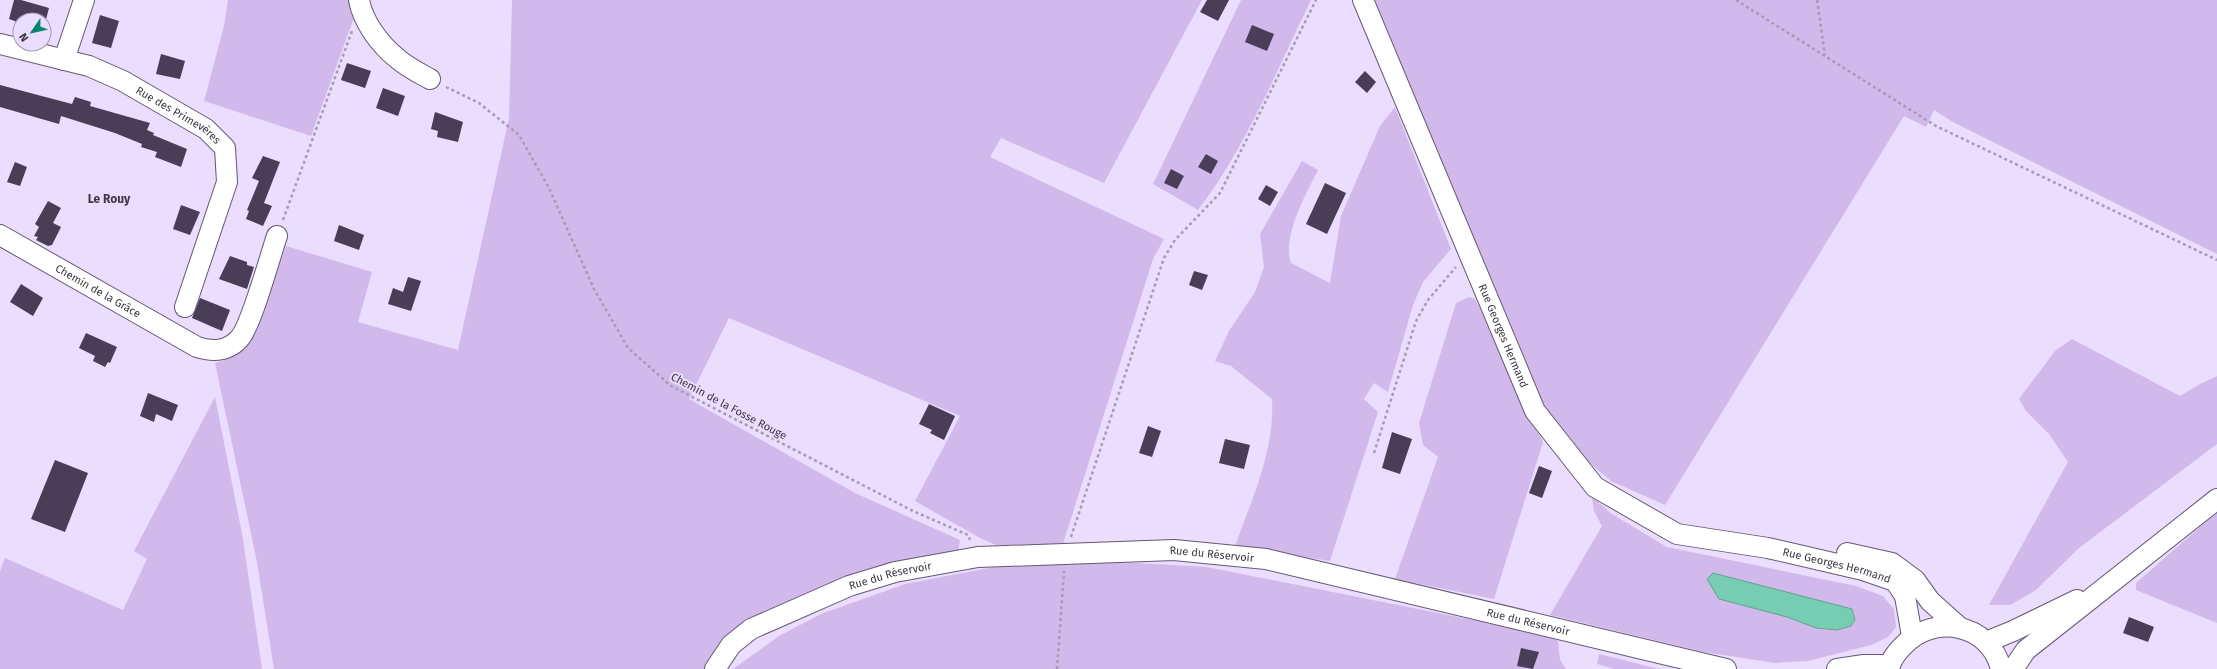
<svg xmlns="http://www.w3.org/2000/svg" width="2217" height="669" font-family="'Fira Sans',sans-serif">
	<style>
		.green { fill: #d1baeb }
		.water { fill: #76cdb2; stroke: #65a091 }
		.building { fill: #493d57 }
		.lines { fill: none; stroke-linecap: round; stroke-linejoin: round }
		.minor-casing { stroke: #655873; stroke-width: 22 }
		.path { stroke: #a69bb3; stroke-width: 2.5; stroke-dasharray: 3 3; stroke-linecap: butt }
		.minor { stroke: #fff; stroke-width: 20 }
		.labels { text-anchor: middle; stroke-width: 4; stroke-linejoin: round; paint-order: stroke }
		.street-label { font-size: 11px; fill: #3e3845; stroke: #ebddfd }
		.neighbourhood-label { font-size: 12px; font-weight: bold; fill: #3e3845; stroke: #ebddfd }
	</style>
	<rect width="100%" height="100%" fill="#ebddfd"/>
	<g class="green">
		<polygon points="228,0 353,0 356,12 311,136 204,101 224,26"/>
		<path d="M512,0h690l-98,183 -103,-45 -11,19 174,82 -11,20 -90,285 -67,1 -16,-7 -65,-37 45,-85 -231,-98 -40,81 166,94 105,47 -2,12 -116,29 -137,88h-431l-17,-107 -42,-199c15,-4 25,-9 35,-20l36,-97 86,26 -14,50 100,28 51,-232z"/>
		<path d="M1241,0h70c-34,70 -66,149 -113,210l-45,-26z"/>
		<polygon points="1369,0 2217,0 2217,254 1953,122 1934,110 1926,127 1904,116 1665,505 1611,481 1578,453 1547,418"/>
		<path d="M1395,107l56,142 -28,33 -10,23 -25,87 -14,-9 -10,16 14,13 -48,149 -95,-15c17,-47 40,-96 37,-147l-41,-33 -16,-5 14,-30 26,-39 9,-25 -4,-33 42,-73 16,9c-12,24 -36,66 -27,93l39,20 11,-67 39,-90z"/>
		<polygon points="1469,297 1475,299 1506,360 1543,442 1494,599 1395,579 1438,457 1423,445 1419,423 1456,303"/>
		<polygon points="2072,339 2180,396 2198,385 2217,376 2217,444 2079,548 2036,590 2010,605 1989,605 2068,462 2049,434 2026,411 2019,399 2055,351"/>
		<polygon points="215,397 243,539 262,669 0,669 0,571 5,558 123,610 147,559 134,551"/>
		<polygon points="1592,497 1612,514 1667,547 1856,586 1883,596 1894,609 1896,627 1888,637 1871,645 1808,661 1775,663 1704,652 1550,615 1602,526 1594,511"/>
		<polygon points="2217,512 2217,623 2136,590 2136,583"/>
		<polygon points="1119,562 1207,567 1473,620 1474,614 1543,632 1558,641 1560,660 1566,669 733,669 779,636 821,614 905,584 999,566"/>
		<polygon points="1599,654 1659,669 1614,669 1597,664"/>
	</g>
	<polygon class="water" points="1713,573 1852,609 1855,620 1851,626 1837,630 1816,628 1787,617 1719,599 1707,579"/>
	<g class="building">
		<polygon points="14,0 21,0 49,8 44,27 44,20 20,20 20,23 9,19"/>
		<polygon points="1207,0 1229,0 1218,21 1200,12"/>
		<polygon points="100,15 119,21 111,48 92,43"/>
		<polygon points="1252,25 1274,34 1267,51 1245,42"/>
		<polygon points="161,54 185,61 180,79 156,74"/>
		<polygon points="347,63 371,71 365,88 341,80"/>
		<polygon points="1365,71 1376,82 1367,93 1355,82"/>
		<polygon points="0,85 72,104 75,97 91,102 90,106 150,123 147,130 154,133 153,135 187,149 181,167 155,157 157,152 141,147 142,144 115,133 61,116 59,124 0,107"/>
		<polygon points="383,88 405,96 398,116 376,108"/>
		<polygon points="435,112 463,122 458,142 437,137 438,131 431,129"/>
		<polygon points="1206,154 1218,161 1211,174 1198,167"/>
		<polygon points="263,156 280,162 264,203 272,206 263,226 246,219 249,211 247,210 259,181 252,178"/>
		<polygon points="15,162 27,167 20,186 7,182"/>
		<polygon points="1171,169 1184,176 1177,189 1164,183"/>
		<polygon points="1325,183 1346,193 1327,234 1306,224"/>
		<polygon points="1266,185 1278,192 1270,206 1258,199"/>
		<polygon points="48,201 61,208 53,223 61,227 52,245 48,246 36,240 38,237 34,236 39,227 35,224"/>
		<polygon points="181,205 200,212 190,235 173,229"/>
		<polygon points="339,225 364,235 359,250 334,241"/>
		<polygon points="230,256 247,262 247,265 254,267 247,289 219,279"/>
		<polygon points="1194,271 1208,275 1202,290 1189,285"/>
		<polygon points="408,277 421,281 411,311 388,304 393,288 403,292"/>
		<polygon points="21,284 43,298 33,316 10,302"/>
		<polygon points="200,298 230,310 222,331 192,318"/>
		<polygon points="86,333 117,347 110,363 108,362 105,367 93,361 95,356 79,348"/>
		<polygon points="148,393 178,405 172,421 156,414 154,422 140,416"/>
		<polygon points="929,404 955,416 944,440 930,433 932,430 919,424"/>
		<polygon points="1148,426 1161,431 1152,457 1139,453"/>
		<polygon points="1392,432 1412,439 1400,474 1382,468"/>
		<polygon points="1225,439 1250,445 1244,469 1219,463"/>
		<polygon points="55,460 88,473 65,532 31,519"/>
		<polygon points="1539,466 1552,471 1542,498 1529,493"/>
		<polygon points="2129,617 2154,627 2148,642 2123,633"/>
		<polygon points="1521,648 1539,652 1533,669 1517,666"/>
	</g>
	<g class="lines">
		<g class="minor-casing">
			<g id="minor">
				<path d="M359,0c4,22 21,45 39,59 9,8 21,14 32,20"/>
				<path id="s1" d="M1363,0l172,411 60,76 82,47 91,14 95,22 32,11 10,15 7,40"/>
				<path id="s2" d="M0,44l89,22 34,15 83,48 19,19 2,34 -42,125"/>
				<polyline points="64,60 84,0"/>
				<path id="s3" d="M0,235l197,112c16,5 30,5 42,-8 12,-12 31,-83 38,-103"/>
				<polyline points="1847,553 1892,563 1915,580 1930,601 1959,627"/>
				<polyline points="1986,642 2013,631 2077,600"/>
				<path id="s4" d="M715,669l16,-24 20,-16 98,-43 46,-14 83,-15 196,-7 92,9 460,110"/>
				<polyline points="1837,669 1864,665 1889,665"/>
				<path d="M1889,669c2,-10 7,-16 14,-23 30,-33 87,-23 98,23"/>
				<polyline points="2013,669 2026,650 2217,499"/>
			</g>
		</g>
		<g class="path">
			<polyline points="1736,0 1936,126 2217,260"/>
			<polyline points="1817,0 1825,55"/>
			<polyline points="446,87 479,103 519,135 549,188 594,289 628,348 671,386 913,511 968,535 970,540"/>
			<polyline points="283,220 352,31"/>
			<polyline points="1374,453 1416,321 1428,300 1456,267"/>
			<polyline points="1071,537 1164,258 1175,240 1220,193 1316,0"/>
			<polyline points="1057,669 1064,571"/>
		</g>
		<use href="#minor" class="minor"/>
	</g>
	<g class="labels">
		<g class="street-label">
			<text dy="4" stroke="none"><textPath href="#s2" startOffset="194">Rue des Primevères</textPath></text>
			<text dy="4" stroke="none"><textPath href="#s3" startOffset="113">Chemin de la Grâce</textPath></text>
			<text dy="4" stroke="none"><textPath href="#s1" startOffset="364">Rue Georges Hermand</textPath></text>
			<text transform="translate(729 406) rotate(28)" y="4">Chemin de la Fosse Rouge</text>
			<text dy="4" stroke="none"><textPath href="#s4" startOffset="528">Rue du Réservoir</textPath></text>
			<text dy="4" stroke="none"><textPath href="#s1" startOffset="800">Rue Georges Hermand</textPath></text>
			<text dy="4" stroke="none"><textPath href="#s4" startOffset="204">Rue du Réservoir</textPath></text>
			<text dy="4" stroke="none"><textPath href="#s4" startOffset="852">Rue du Réservoir</textPath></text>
		</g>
		<g class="neighbourhood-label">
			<text x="109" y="203">Le Rouy</text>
		</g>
	</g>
	<g transform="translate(32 32) rotate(236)"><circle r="19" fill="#ebddfd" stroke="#a69bb3"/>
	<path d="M0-3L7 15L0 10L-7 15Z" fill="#00876c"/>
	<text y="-6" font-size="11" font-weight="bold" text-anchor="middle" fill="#3e3845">N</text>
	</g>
</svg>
